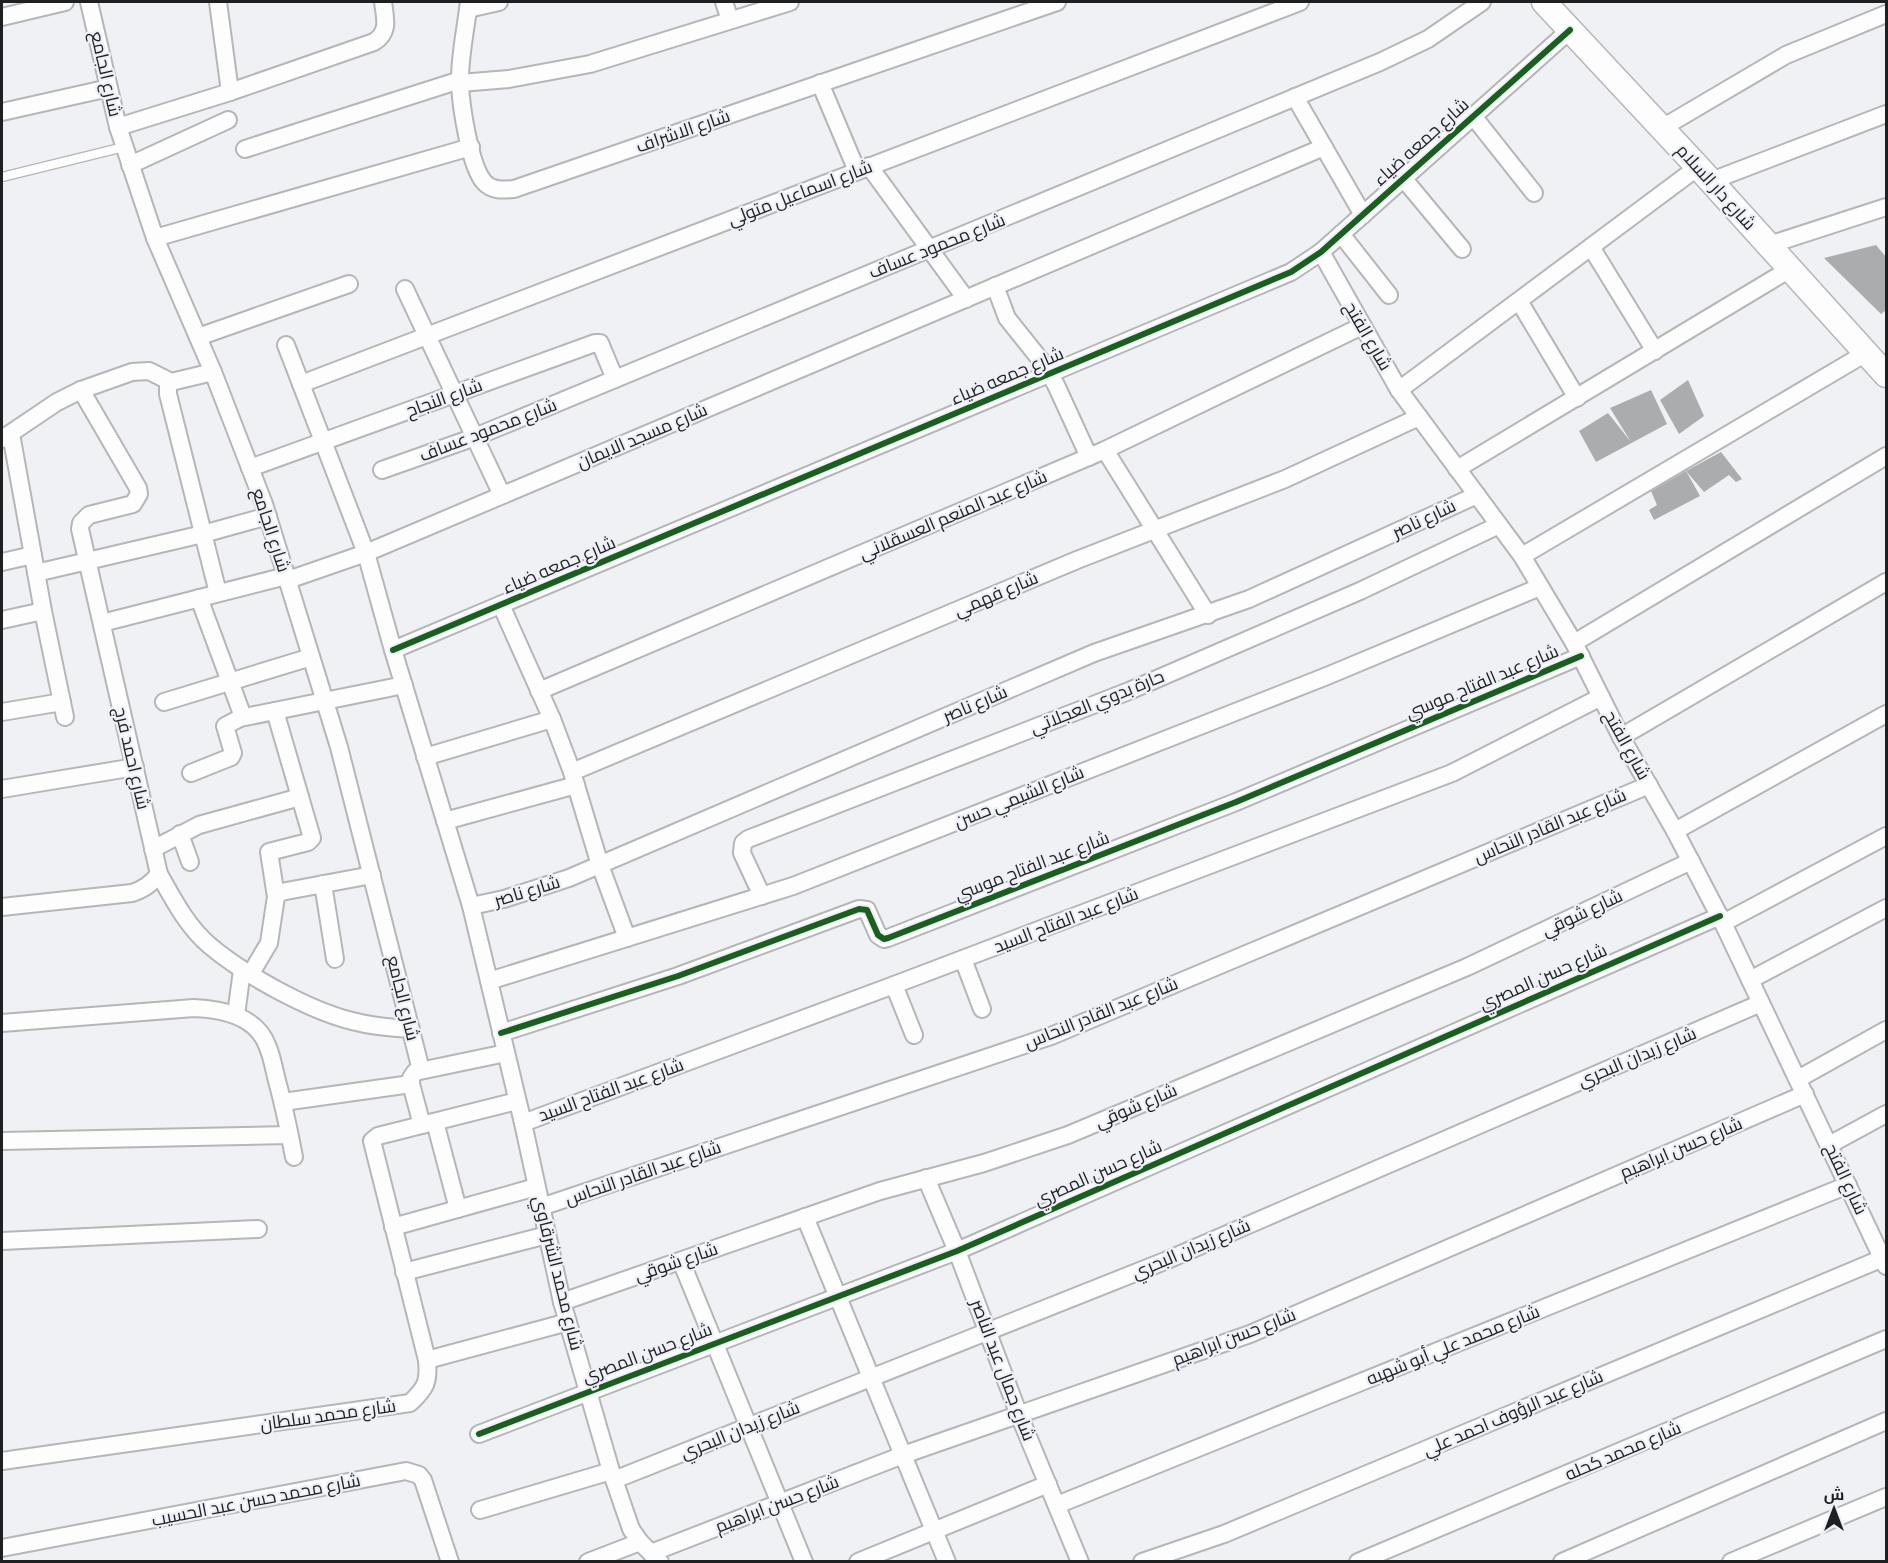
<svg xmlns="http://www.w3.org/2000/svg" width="1888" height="1563" font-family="Commissioner,Cairo,sans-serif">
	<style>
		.building { fill: #aaacae }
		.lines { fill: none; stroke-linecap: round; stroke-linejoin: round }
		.lane-casing { stroke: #b5b6b8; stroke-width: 11 }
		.street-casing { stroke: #b5b6b8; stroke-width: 20 }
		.secondary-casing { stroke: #b5b6b8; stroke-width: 27 }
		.lane { stroke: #fdfdfd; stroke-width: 8 }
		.street { stroke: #fdfdfd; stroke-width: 16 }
		.secondary { stroke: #fdfdfd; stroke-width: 24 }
		.cycleway-casing { stroke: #edf0f6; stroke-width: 10 }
		.cycleway { stroke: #1b5e20; stroke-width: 6 }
		.labels { text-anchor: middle; stroke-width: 4.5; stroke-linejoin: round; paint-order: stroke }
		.street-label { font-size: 18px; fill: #1e1f21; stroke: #edf0f6 }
	</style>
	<rect width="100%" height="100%" fill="#eff1f4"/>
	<g class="building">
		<polygon points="1876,245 1886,257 1886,310 1881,314 1824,258"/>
		<polygon points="1688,380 1704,416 1679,434 1660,400"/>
		<polygon points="1651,390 1667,424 1596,462 1579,431 1608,413 1631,442 1610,408"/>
		<polygon points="1721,452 1742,479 1736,482 1729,475 1704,492 1686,471"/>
		<polygon points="1686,471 1700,496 1654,520 1649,510 1657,505 1651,491"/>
	</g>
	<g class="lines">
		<g class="lane-casing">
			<polyline id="lane" points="2,177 124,147"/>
		</g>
		<g class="street-casing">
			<g id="street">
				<polyline points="89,2 118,127 155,238 213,372 264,504 339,747 421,1070"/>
				<polyline points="218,2 230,92"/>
				<path d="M469,2c-3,25 -10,58 -9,82 1,23 10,82 24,98 8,9 19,8 30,7l543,-187"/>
				<polyline points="724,2 730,20"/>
				<polyline points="468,9 499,2"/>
				<polyline points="2,17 65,2"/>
				<polyline points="460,83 509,79 590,64 790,2"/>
				<polyline points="820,83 857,171"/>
				<polyline points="1295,97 1363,215"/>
				<polyline points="2,112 109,88"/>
				<polyline points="1473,116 1534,193"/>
				<path d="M118,127l112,-35 144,-50c16,-10 11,-24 9,-40"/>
				<polyline points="1662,128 1786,55 1886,14"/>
				<polyline points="245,149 460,80"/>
				<polyline points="130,165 228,120"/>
				<polyline points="869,166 966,299"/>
				<polyline points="1403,178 1462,249"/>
				<polyline points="1711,181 1886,114"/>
				<polyline points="1341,234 1389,295"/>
				<polyline points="155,238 471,147"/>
				<polyline points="1769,245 1886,207"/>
				<polyline points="1591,247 1655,351"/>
				<polyline points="1321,252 1399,390 1522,556 1574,643 1621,737 1675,831 1723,923 1886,1266"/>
				<polyline points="995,286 1007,318 1043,363 1056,385 1089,457"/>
				<polyline points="405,289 502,495"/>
				<polyline points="1519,301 1577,398"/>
				<polyline points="198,337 349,284"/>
				<polyline points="286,345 366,553 393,650 471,906 523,1123 562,1302 611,1471 631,1529 640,1542 660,1562"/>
				<polyline points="213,372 171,382 168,387 168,394 218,593"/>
				<polyline points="301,384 1300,2"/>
				<path d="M81,390l57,98 1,6 -6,10 -44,11 -8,8 -1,6 79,345c14,25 28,52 50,71 34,29 99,65 143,76 19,5 39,7 59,8"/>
				<polyline points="1399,390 1698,167"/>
				<polyline points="11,434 43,611 65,717"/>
				<polyline points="2,439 57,402 81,390 132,372 149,371 171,382"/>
				<polyline points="1105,450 1208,615"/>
				<polyline points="250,468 595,343 600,343 615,379"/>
				<polyline points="1457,469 1790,269"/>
				<polyline points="382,470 475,437 1380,62 1428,39 1482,2"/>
				<polyline points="1522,556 1866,353"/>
				<polyline points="2,562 33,555"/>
				<polyline points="36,573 203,534 268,516"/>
				<polyline points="288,580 366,553 1324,147"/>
				<polyline points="501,605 552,719 572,772 600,865 627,938"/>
				<polyline points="2,620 43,611"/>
				<polyline points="102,623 286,576"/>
				<polyline points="1574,643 1886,456"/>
				<polyline points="393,650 1291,272 1321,252 1570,30"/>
				<polyline points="539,691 1105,450 1362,326"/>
				<polyline points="164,702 311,657"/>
				<polyline points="275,711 312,838 308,842 269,852 276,897"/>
				<polyline points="2,712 62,702"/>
				<polyline points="240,718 404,685"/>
				<polyline points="1621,737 1886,582"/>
				<polyline points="425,757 552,719"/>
				<polyline points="572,772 1077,560 1285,479 1419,417"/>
				<polyline points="191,773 231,757 233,753 225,726 240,718 242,714 199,598"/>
				<polyline points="2,789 135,767"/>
				<polyline points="445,821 576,785"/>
				<polyline points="1675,831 1886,714"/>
				<polyline points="180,834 190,862"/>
				<polyline points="153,849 199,825 300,797"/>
				<polyline points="323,884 335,959"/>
				<polyline points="762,896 742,853 743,843 748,839 1129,691 1360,591 1499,525"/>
				<polyline points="471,906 504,899 569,878 1094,653 1249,599 1477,495"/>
				<path d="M2,907l130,-14c12,-4 19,-9 27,-19"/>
				<polyline points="1723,923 1886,836"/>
				<polyline points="963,959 982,1009"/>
				<polyline points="250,975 269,943 275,903 276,897 281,892 372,875"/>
				<polyline points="1750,980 1886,908"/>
				<polyline points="489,981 793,886 1327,676 1540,587"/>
				<polyline points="894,985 914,1035"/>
				<polyline points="236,1015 242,970"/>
				<path d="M2,1023l192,-15c27,1 62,8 73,37 5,11 7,24 10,36 7,25 12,50 17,76"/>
				<polyline points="501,1033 678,976 859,909 867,910 878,935 884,939 888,938 1236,802 1581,656"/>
				<polyline points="1798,1079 1886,1030"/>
				<polyline points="283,1102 411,1084"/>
				<polyline points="435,1122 458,1209"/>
				<polyline points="523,1123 894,985 1452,773 1601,697"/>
				<polyline points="422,1125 411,1084 411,1078 415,1072 506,1053"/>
				<polyline points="2,1141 289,1135"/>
				<polyline points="1829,1145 1886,1114"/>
				<polyline points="926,1178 957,1251 1019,1415 1080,1562"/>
				<polyline points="541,1207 1051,1036 1649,785"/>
				<polyline points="805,1217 947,1562"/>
				<polyline points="393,1227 536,1187"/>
				<polyline points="2,1241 258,1229"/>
				<polyline points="681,1261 804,1562"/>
				<polyline points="404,1272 547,1235"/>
				<polyline points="562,1302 880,1191 984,1163 1068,1135 1467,967 1691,861"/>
				<polyline points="427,1360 568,1322"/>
				<polyline points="479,1434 957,1251 1720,916"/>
				<path d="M2,1461l408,-58c16,-15 19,-21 17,-43l-55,-219 6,-5 139,-35"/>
				<polyline points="614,1480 1165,1261 1761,1003"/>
				<polyline points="1057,1505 1848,1185"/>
				<polyline points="480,1510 611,1471"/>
				<polyline points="2,1548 406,1471 419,1475 423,1480 450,1562"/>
				<polyline points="651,1553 903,1455 1250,1334 1805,1094"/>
				<polyline points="588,1562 640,1542"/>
				<polyline points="858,1562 1048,1484"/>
				<polyline points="1142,1562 1224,1534 1883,1258"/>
				<polyline points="1358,1562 1886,1339"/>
				<polyline points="1562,1562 1886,1421"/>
				<polyline points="1731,1562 1886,1497"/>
			</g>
		</g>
		<g class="secondary-casing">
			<polyline id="secondary" points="1544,2 1698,167 1886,375"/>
		</g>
		<use href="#lane" class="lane"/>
		<use href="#street" class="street"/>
		<use href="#secondary" class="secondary"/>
		<g class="cycleway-casing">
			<g id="cycleway">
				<polyline points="393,650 1291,272 1321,252 1570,30"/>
				<polyline points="501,1033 678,976 859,909 867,910 878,935 884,939 888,938 1236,802 1581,656"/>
				<polyline points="479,1434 957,1251 1720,916"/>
			</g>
		</g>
		<use href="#cycleway" class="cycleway"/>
	</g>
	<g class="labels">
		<g class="street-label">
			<text transform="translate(106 74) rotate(77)" y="6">شارع الجامع</text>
			<text transform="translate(683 131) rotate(-19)" y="6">شارع الاشراف</text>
			<text transform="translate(1421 142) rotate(-42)" y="6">شارع جمعه ضياء</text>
			<text transform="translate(1716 187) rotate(48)" y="6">شارع دار السلام</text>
			<text transform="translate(800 193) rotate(-21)" y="6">شارع اسماعيل متولي</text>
			<text transform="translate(937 246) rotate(-22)" y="6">شارع محمود عساف</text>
			<text transform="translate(1368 336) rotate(60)" y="6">شارع الفتح</text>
			<text transform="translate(1007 376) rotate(-23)" y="6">شارع جمعه ضياء</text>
			<text transform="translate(444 398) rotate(-20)" y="6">شارع النجاح</text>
			<text transform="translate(488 430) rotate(-21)" y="6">شارع محمود عساف</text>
			<text transform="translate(642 436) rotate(-23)" y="6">شارع مسجد الايمان</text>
			<text transform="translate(953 515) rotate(-23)" y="6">شارع عبد المنعم العسقلاني</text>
			<text transform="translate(1424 519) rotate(-25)" y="6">شارع ناصر</text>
			<text transform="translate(271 530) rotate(72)" y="6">شارع الجامع</text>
			<text transform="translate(559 565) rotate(-23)" y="6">شارع جمعه ضياء</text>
			<text transform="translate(996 594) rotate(-23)" y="6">شارع فهمي</text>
			<text transform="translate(1482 682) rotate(-23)" y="6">شارع عبد الفتاح موسي</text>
			<text transform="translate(1097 702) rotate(-22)" y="6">حارة بدوي العجلاتي</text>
			<text transform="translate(975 704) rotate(-23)" y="6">شارع ناصر</text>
			<text transform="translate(1627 745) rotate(61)" y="6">شارع الفتح</text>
			<text transform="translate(132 758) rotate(77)" y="6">شارع احمد فرج</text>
			<text transform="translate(1019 797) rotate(-22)" y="6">شارع الشيمي حسن</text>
			<text transform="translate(1550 826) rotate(-23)" y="6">شارع عبد القادر النحاس</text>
			<text transform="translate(1032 866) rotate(-21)" y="6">شارع عبد الفتاح موسي</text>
			<text transform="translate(527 891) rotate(-17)" y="6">شارع ناصر</text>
			<text transform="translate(1582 913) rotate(-25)" y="6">شارع شوقي</text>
			<text transform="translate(1066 920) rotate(-21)" y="6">شارع عبد الفتاح السيد</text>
			<text transform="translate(1543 977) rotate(-24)" y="6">شارع حسن المصري</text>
			<text transform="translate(403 998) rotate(76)" y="6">شارع الجامع</text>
			<text transform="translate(1101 1013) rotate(-22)" y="6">شارع عبد القادر النحاس</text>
			<text transform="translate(1637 1057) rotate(-23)" y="6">شارع زيدان البحري</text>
			<text transform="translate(611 1090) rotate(-20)" y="6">شارع عبد الفتاح السيد</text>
			<text transform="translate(1136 1106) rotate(-23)" y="6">شارع شوقي</text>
			<text transform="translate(1681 1148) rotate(-23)" y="6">شارع حسن ابراهيم</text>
			<text transform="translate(643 1173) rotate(-19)" y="6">شارع عبد القادر النحاس</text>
			<text transform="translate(1098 1173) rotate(-24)" y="6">شارع حسن المصري</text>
			<text transform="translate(1846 1179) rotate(65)" y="6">شارع الفتح</text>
			<text transform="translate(1191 1249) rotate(-23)" y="6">شارع زيدان البحري</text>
			<text transform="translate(676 1262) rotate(-19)" y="6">شارع شوقي</text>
			<text transform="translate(558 1273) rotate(76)" y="6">شارع محمد الشرقاوي</text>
			<text transform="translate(1234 1337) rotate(-21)" y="6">شارع حسن ابراهيم</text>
			<text transform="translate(1453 1345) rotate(-22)" y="6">شارع محمد علي أبو شهبه</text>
			<text transform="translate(647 1353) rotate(-21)" y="6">شارع حسن المصري</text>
			<text transform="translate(1003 1370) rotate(69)" y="6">شارع جمال عبد الناصر</text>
			<text transform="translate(1513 1413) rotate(-23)" y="6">شارع عبد الرؤوف احمد علي</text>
			<text transform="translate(328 1415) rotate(-8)" y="6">شارع محمد سلطان</text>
			<text transform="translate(740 1430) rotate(-22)" y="6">شارع زيدان البحري</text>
			<text transform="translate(1623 1451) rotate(-23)" y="6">شارع محمد كحله</text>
			<text transform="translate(256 1500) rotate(-11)" y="6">شارع محمد حسن عبد الحسيب</text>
			<text transform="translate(777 1504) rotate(-21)" y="6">شارع حسن ابراهيم</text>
		</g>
	</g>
	<rect width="1888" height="1563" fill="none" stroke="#1e1f21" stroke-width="6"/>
	<g transform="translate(1834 1509)" stroke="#edf0f6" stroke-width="4.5" paint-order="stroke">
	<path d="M0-4.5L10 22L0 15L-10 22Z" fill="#1e1f21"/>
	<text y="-9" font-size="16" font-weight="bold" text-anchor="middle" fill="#1e1f21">ش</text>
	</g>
</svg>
